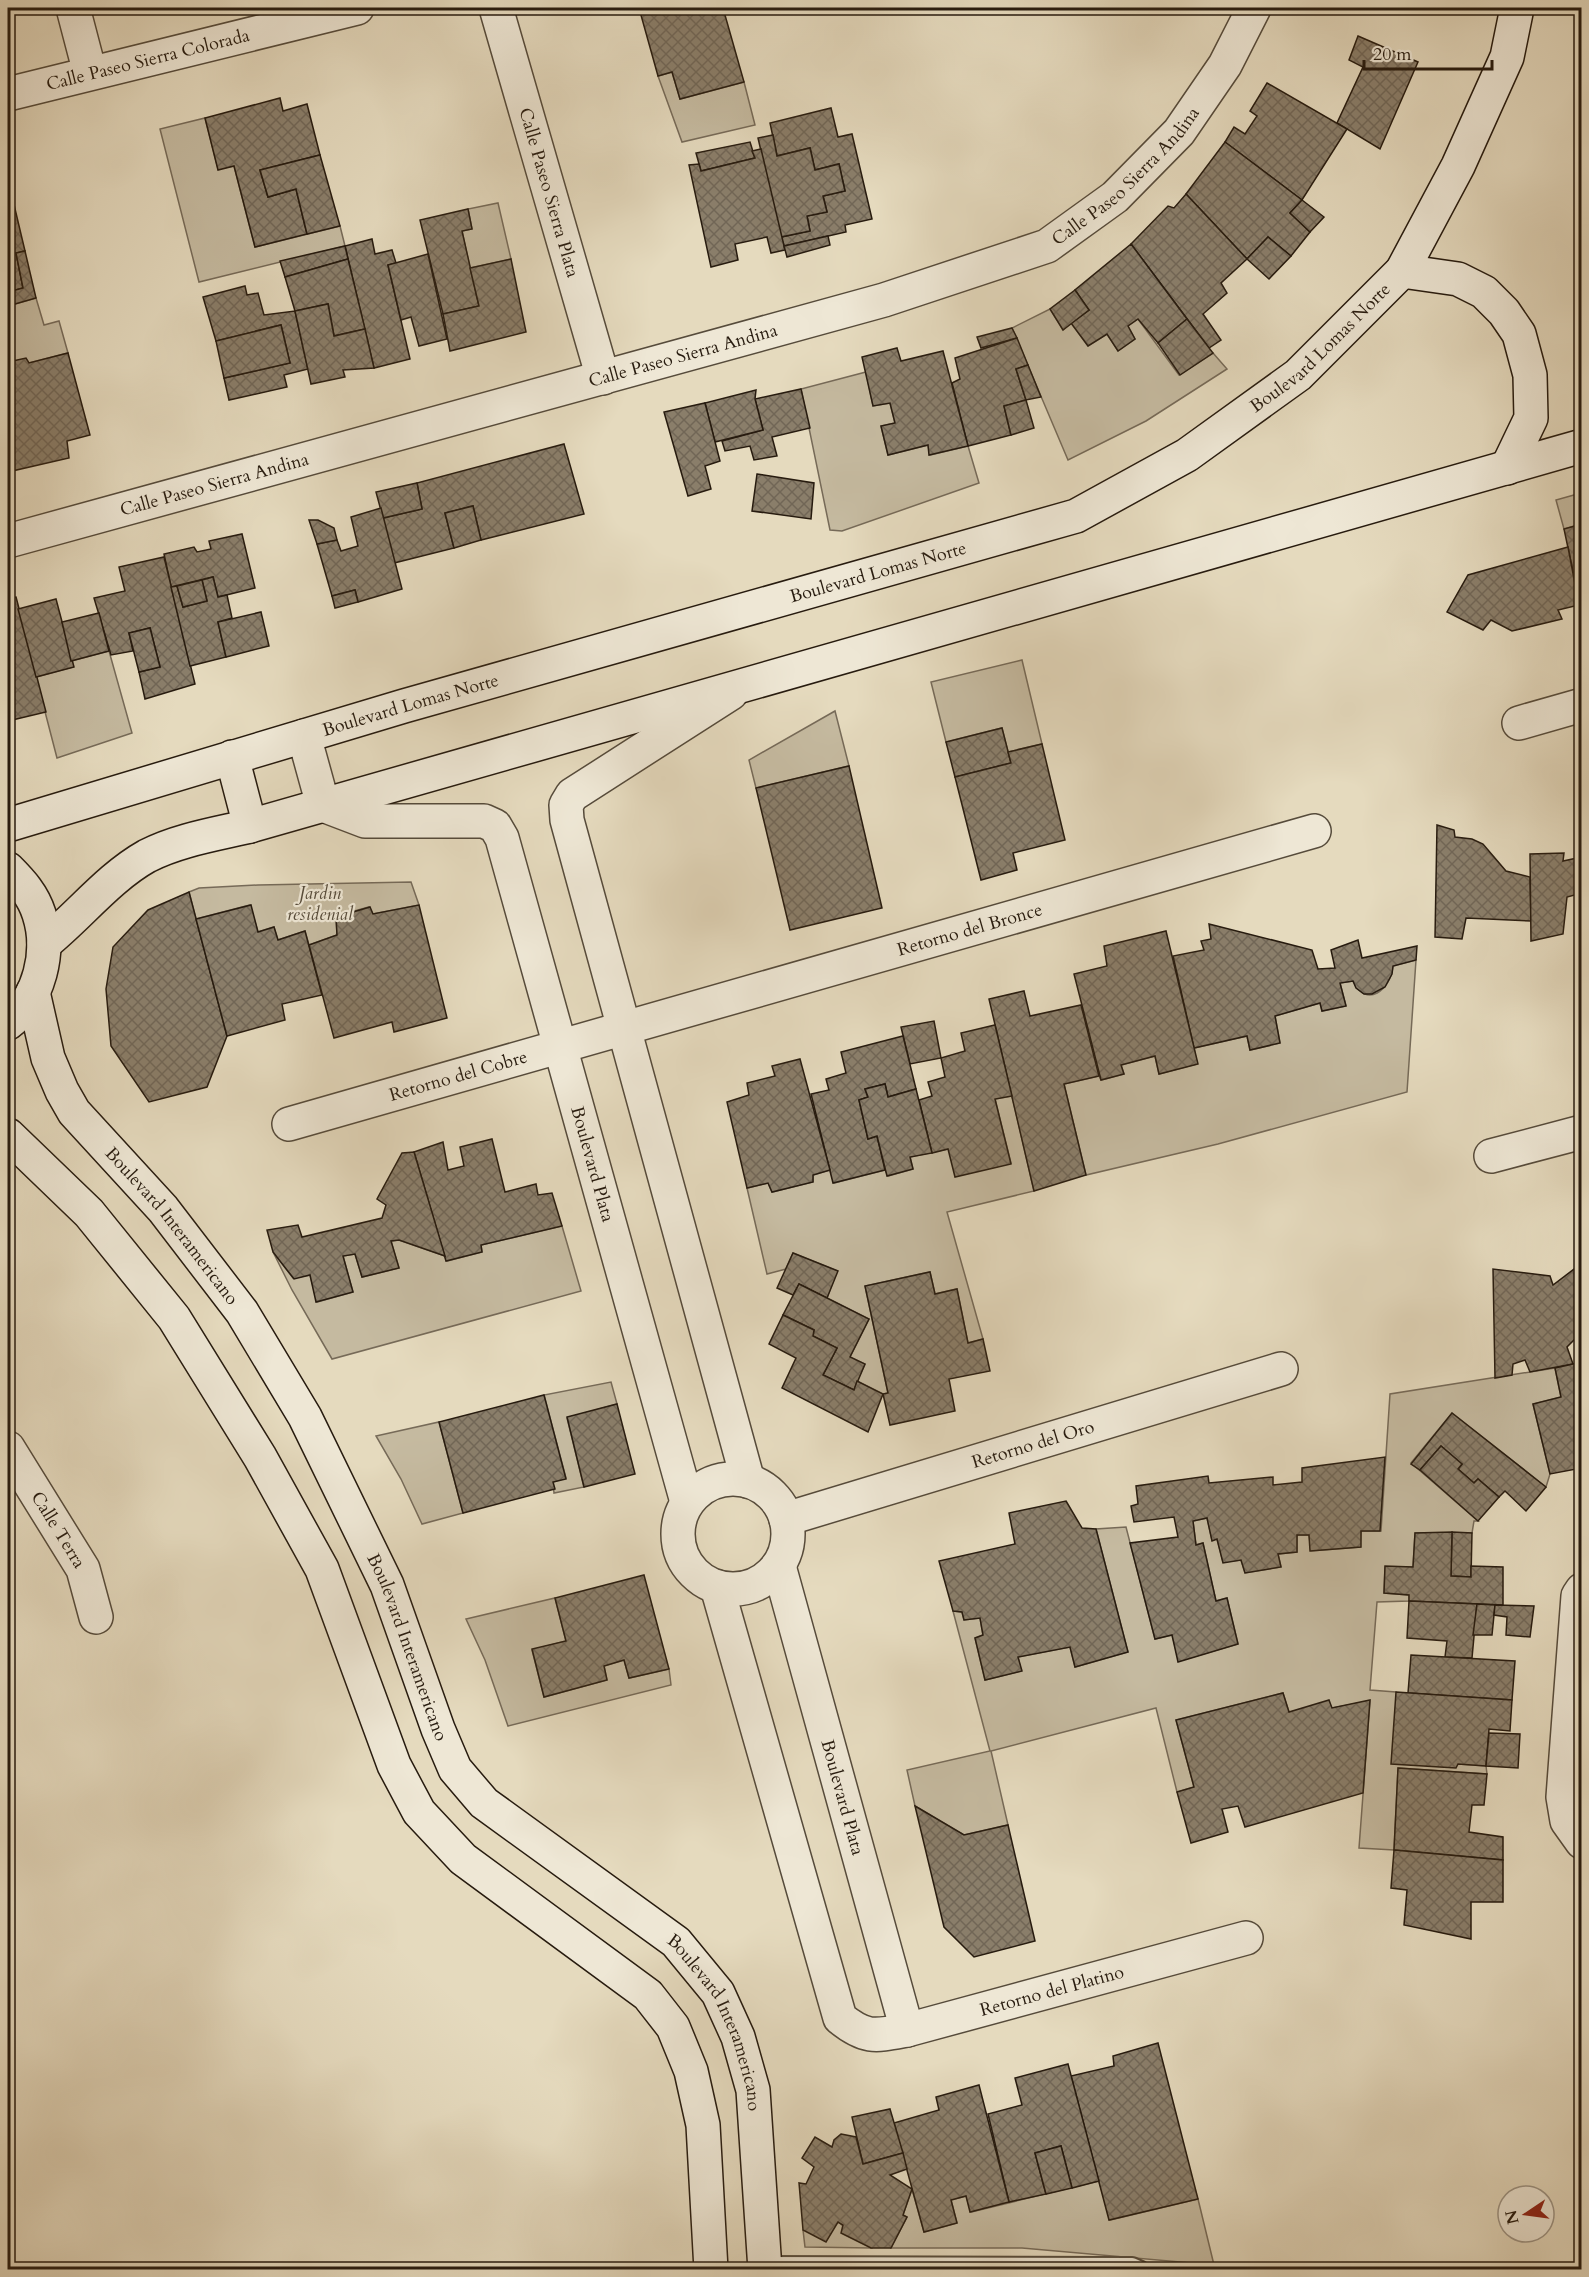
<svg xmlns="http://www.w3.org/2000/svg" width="1589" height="2277" font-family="Cardo,serif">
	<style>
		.garden { fill: #c5baa0; stroke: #766a58; stroke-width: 1.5 }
		.building { fill: url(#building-cross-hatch); stroke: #271b0f; stroke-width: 1.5 }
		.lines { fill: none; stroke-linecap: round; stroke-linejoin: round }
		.lane-casing { stroke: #564b3b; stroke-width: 20 }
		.street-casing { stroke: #564b3b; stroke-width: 36 }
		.secondary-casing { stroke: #271b0f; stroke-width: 36 }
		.lane { stroke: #eee7d5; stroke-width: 16 }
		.street { stroke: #eee7d5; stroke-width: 33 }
		.secondary { stroke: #eee7d5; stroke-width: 33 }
		.labels { text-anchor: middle; stroke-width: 4.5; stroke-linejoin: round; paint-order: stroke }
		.street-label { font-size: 18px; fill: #271b0f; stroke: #eee7d5 }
		.park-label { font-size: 18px; font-style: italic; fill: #564b3a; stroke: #eee7d5 }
	</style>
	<defs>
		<pattern id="building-cross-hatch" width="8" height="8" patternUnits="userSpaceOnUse" patternTransform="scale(1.5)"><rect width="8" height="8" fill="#8a7e6a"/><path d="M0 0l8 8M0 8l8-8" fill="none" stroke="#716656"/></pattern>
	</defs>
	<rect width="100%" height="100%" fill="#e5dabe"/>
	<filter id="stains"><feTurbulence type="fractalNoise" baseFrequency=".00333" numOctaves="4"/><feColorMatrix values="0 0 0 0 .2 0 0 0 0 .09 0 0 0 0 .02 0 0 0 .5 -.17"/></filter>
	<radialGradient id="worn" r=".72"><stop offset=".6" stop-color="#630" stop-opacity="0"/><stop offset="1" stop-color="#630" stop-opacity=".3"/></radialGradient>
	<g class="garden">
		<polygon points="672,72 680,99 744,82 755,125 682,142 658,76"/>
		<polygon points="205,118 218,169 234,166 255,247 340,226 345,246 199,282 160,129"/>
		<polygon points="498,203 511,259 470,268 462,231 472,229 468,209"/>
		<polygon points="36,298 44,325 59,321 68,353 29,363 8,362 8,306"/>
		<polygon points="1050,309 1063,330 1071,323 1088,346 1107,334 1118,351 1135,339 1128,326 1138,319 1179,375 1213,353 1227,369 1146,421 1068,460 1012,328"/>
		<polygon points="866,372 873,406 890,403 895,423 881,426 888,455 928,445 930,455 968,446 979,483 842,531 830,530 801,389"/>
		<polygon points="1581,493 1581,524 1564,529 1556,500"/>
		<polygon points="109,651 132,733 57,758 36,677 73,667 71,661"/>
		<polygon points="1022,660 1042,744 1008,752 1002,728 946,742 931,682"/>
		<polygon points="835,711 849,766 756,788 749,760"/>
		<polygon points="411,882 419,905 373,914 369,907 336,916 337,935 309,945 305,931 278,940 274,927 258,932 250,905 196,919 189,892 199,888 258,885"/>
		<path d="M1416,960l-9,132 -189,52 -132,31 -22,-91 35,-8 2,4 23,-6 -3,-9 34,-9 4,18 38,-10 -3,-16 53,-12 3,14 30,-7 -5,-27 45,-13 2,8 24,-5 -6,-23 13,-2c13,28 38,9 40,-15z"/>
		<polygon points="1012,1096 1034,1191 947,1212 983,1339 968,1343 957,1289 935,1294 930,1272 865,1286 888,1393 883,1394 857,1381 865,1364 850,1357 869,1319 827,1298 837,1271 793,1253 786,1269 767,1274 747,1188 768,1183 772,1192 813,1182 813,1175 830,1170 834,1183 885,1170 888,1176 913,1169 910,1157 948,1149 1011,1163 995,1099"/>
		<polygon points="562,1226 581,1291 332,1359 292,1290 273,1252 293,1278 310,1275 317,1302 353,1292 343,1256 355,1254 362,1277 399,1268 391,1241 399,1240 445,1256 447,1261 482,1252 481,1245"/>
		<polygon points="1555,1368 1561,1397 1533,1404 1550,1474 1546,1487 1452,1413 1411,1463 1478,1521 1474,1521 1472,1533 1415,1533 1413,1567 1385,1567 1384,1593 1409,1595 1409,1601 1377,1602 1370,1690 1396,1692 1458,1764 1486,1766 1487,1774 1398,1768 1394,1850 1359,1848 1370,1701 1332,1708 1289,1712 1283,1693 1176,1720 1194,1787 1177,1792 1156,1708 991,1751 1008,1825 964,1835 915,1806 907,1770 990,1751 953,1611 962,1612 964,1620 980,1618 983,1635 975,1638 985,1680 1021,1671 1018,1657 1070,1647 1075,1667 1128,1652 1096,1529 1126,1527 1155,1639 1172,1635 1179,1661 1238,1644 1227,1598 1216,1601 1203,1543 1196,1545 1193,1521 1207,1518 1212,1540 1217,1539 1223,1562 1241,1560 1245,1573 1281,1567 1278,1554 1297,1552 1297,1535 1309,1535 1311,1551 1360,1547 1361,1531 1381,1531 1390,1394"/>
		<polygon points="611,1382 617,1404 567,1418 584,1487 554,1493 553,1482 566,1478 544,1395"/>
		<polygon points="439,1422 463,1513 422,1524 401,1479 376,1436"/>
		<polygon points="555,1598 566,1641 532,1650 544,1697 607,1680 604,1666 624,1660 629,1678 669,1669 671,1685 508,1726 485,1660 466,1619"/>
		<polygon points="1099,2181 1110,2220 1198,2199 1214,2265 1022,2248 891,2248 907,2217 903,2215 912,2189 924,2232 957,2223 951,2200 966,2196 971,2212"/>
		<polygon points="838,2222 871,2248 805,2247 803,2230"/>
	</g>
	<g class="building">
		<polygon points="639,8 723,8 744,82 680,99 672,72 658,76"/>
		<polygon points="1358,36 1418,62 1380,149 1337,123 1363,67 1349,60"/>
		<polygon points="1267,83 1347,129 1302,200 1225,142 1234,127 1245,134 1257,116 1250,111"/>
		<polygon points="280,98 283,111 307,104 320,155 260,170 268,197 296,189 307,234 255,247 234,166 218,170 205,118"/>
		<polygon points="831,108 838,137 852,134 872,219 845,225 846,232 784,246 781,237 810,231 807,216 827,212 823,196 845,191 839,164 815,170 810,148 777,156 770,123"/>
		<polygon points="773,135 777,156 810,148 815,170 839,164 845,191 823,196 827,212 807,216 810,231 781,237 758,138"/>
		<polygon points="750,142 755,158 701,171 696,153"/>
		<polygon points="1225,142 1302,200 1290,213 1310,232 1291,256 1268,237 1247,259 1186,194"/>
		<polygon points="761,149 785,250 771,253 767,237 735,244 738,260 711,267 689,165 699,164 701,171 755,158 752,151"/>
		<polygon points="320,155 340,226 307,234 296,189 268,197 260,170"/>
		<polygon points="11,192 25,251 16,253 23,288 8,292 8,255 9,254 8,245 8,193"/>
		<polygon points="1186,194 1247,259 1221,283 1227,293 1203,314 1221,340 1209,348 1131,244 1168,206 1174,208"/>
		<polygon points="1302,200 1324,217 1310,232 1290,213"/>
		<polygon points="468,209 472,229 462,231 479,306 443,314 420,220"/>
		<polygon points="828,236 830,245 787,257 784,246"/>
		<polygon points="1268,237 1291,256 1269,279 1247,259"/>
		<polygon points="372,239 375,254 392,250 396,263 388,265 410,359 374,368 345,246"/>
		<polygon points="1131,244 1187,319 1158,343 1138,319 1128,326 1135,339 1118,351 1107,334 1088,346 1071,323 1089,310 1075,290"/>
		<polygon points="345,246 348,259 285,277 280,261"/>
		<polygon points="25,251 36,298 8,306 8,292 23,288 16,253"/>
		<polygon points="428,254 447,339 419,346 411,317 401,320 388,265"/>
		<polygon points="348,259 365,329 334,336 328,304 295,311 285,277"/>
		<polygon points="511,259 526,332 450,351 443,314 479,306 470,268"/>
		<polygon points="245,286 247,295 258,293 264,315 295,311 308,369 284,375 287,387 229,400 224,378 290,363 281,325 216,341 203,297"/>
		<polygon points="1075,290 1089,310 1063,330 1050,309"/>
		<polygon points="328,304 334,336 365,329 374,368 343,370 345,377 311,384 295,311"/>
		<polygon points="1187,319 1213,353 1180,375 1158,343"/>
		<polygon points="281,325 290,363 224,378 216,341"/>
		<polygon points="1012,328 1017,338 981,348 977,337"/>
		<polygon points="1017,338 1028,365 1016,369 1026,400 1004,406 1011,435 968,446 952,383 960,379 955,358"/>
		<polygon points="897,348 901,361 943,351 968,446 929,455 928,445 888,455 881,426 895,423 890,403 873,406 862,357"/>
		<polygon points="68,353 90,435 67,441 69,458 12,471 8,456 8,359 8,362 26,358 29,363"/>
		<polygon points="1028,365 1041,397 1026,400 1016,369"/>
		<polygon points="801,389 810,428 772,437 777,456 754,460 750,446 725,451 722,441 763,430 755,399"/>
		<polygon points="756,390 755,399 763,430 715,442 705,403"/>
		<polygon points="1026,400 1034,428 1011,435 1004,406"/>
		<polygon points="705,403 720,461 705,466 711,489 688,496 664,412"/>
		<polygon points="564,444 584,514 481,540 473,506 445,513 454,548 394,563 383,518 422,509 417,483"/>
		<polygon points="757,474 814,483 811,519 752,511"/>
		<polygon points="417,483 422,509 383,518 376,492"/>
		<polygon points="473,506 481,540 454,548 445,513"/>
		<polygon points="381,508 402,589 358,602 355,590 332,596 317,544 337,540 341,551 358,546 351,517"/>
		<polygon points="309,520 318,520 334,528 337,540 317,544"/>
		<polygon points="1582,524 1582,614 1564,529"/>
		<polygon points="242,534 255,588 218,597 213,577 171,587 164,554 194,547 197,552 211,549 209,541"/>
		<polygon points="1568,547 1579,605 1558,610 1562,619 1512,631 1491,620 1483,630 1447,612 1468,575"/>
		<polygon points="164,557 195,684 145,699 139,672 160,667 150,628 129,633 133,651 111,655 94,598 125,591 119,567"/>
		<polygon points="213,577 218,597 227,595 232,618 218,622 226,657 190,666 171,587 177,586 183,607 207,601 202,580"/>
		<polygon points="202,580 207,601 183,607 177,586"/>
		<polygon points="355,590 358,602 335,608 332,596"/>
		<polygon points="16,597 46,712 8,721 8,598"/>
		<polygon points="56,599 74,667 36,677 18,609"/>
		<polygon points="261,612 269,646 226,657 218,622"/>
		<polygon points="99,613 109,651 71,661 62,622"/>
		<polygon points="150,628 160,667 139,672 129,633"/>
		<polygon points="1002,728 1011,763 955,777 946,742"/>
		<polygon points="1042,744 1065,840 1013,853 1017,870 981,880 955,777 1011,763 1008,752"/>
		<polygon points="849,766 882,908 790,930 756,788"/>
		<polygon points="1437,825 1454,830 1455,837 1472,839 1483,844 1506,871 1530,877 1531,921 1466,918 1462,939 1435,937"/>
		<polygon points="1564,853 1563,861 1582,857 1582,893 1567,897 1563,934 1531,941 1530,854"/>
		<polygon points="189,892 227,1036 207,1087 149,1102 111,1046 106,989 113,947 148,910"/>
		<polygon points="251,905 258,932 274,927 278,940 305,931 322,995 282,1004 285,1020 227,1036 196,919"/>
		<polygon points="419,905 447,1018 394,1032 392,1022 334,1038 309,945 337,935 336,917 370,907 373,914"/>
		<polygon points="1209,924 1312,950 1318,969 1335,968 1331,950 1358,940 1362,958 1417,946 1416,960 1393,966 1392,974 1385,987 1372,994 1364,994 1356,988 1353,981 1340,983 1346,1006 1322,1011 1320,1003 1275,1016 1280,1043 1250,1050 1247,1036 1194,1048 1173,956 1204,950 1201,941 1211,939"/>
		<polygon points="1166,931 1198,1064 1159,1074 1155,1056 1121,1065 1124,1074 1101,1080 1074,974 1107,966 1104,946"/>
		<polygon points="1024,991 1030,1016 1081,1005 1099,1076 1064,1084 1086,1175 1034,1191 989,999"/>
		<polygon points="934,1021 941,1058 910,1064 901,1027"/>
		<polygon points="995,1025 1012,1096 995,1099 1011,1164 955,1177 948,1149 932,1153 919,1100 932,1096 928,1082 945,1077 941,1058 965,1051 961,1033"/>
		<polygon points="903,1036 916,1089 888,1097 885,1084 865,1089 868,1097 859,1100 868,1139 877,1136 885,1170 833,1183 811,1094 829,1090 826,1079 846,1073 841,1052"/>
		<polygon points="800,1059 830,1170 813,1175 813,1182 772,1192 768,1183 747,1188 727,1102 749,1095 747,1083 775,1076 772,1066"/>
		<polygon points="885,1084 888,1097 916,1089 932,1153 910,1157 913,1169 887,1176 877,1136 868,1139 859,1100 868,1097 865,1089"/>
		<polygon points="492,1139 505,1192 536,1184 538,1195 552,1193 562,1226 481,1245 482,1252 446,1261 414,1152 443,1142 448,1170 464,1166 460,1147"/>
		<polygon points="414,1152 445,1256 399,1240 391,1241 399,1268 362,1277 355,1254 343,1256 353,1292 316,1302 310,1275 294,1279 273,1252 267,1230 298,1225 302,1237 382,1218 386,1205 377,1199 402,1153"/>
		<polygon points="793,1253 838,1271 827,1298 799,1284 793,1295 777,1288"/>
		<polygon points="1582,1263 1582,1312 1577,1316 1582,1322 1582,1332 1567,1347 1573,1364 1530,1372 1525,1360 1513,1364 1512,1375 1495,1378 1493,1269 1550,1276 1553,1285"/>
		<polygon points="930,1272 935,1294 957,1289 968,1343 983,1339 990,1371 949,1379 955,1411 890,1425 883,1394 888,1393 865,1286"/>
		<polygon points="799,1284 869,1319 850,1357 865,1364 854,1390 823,1375 837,1348 813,1336 814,1330 783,1315"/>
		<polygon points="783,1315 814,1330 813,1336 837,1348 823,1375 854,1390 857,1381 883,1394 868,1432 782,1388 796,1358 769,1344"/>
		<polygon points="1582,1362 1582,1468 1550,1474 1533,1404 1561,1397 1555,1368"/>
		<polygon points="544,1395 566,1479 553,1482 555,1489 463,1513 439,1422"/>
		<polygon points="617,1404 635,1474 584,1487 567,1417"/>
		<polygon points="1452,1413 1546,1487 1526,1511 1505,1491 1499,1497 1478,1479 1474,1483 1458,1469 1462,1464 1441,1446 1420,1470 1411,1464"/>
		<polygon points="1441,1446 1462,1464 1458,1469 1474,1483 1478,1479 1499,1497 1478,1521 1420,1470"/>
		<polygon points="1385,1457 1380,1531 1361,1531 1361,1547 1310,1551 1309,1535 1297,1535 1297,1552 1278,1554 1281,1567 1245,1573 1241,1560 1223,1563 1217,1539 1212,1541 1207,1518 1193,1521 1196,1545 1203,1543 1216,1601 1227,1598 1238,1644 1178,1662 1172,1635 1155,1639 1130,1543 1178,1537 1174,1517 1134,1522 1131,1506 1138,1504 1136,1486 1208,1476 1209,1483 1273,1477 1273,1485 1302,1482 1302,1468"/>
		<polygon points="1066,1501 1082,1528 1096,1529 1128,1652 1075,1667 1070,1647 1018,1657 1022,1671 985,1680 975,1638 983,1635 980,1618 964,1620 962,1612 953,1611 939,1561 1015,1544 1009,1513"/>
		<polygon points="1452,1532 1472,1533 1471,1577 1451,1576"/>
		<polygon points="1452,1532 1451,1576 1471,1577 1471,1566 1503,1567 1503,1605 1409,1601 1409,1595 1384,1593 1385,1566 1413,1567 1415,1533"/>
		<polygon points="644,1575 669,1669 629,1678 624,1660 604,1666 607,1680 544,1697 532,1649 566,1641 555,1598"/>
		<polygon points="1409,1601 1477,1604 1472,1658 1445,1657 1447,1641 1407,1638"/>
		<polygon points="1477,1604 1495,1605 1492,1635 1473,1635"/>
		<polygon points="1495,1605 1534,1606 1530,1637 1506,1635 1507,1617 1494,1615"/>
		<polygon points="1411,1655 1515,1661 1512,1700 1408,1693"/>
		<polygon points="1396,1692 1512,1700 1510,1731 1489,1729 1486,1766 1458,1764 1456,1768 1391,1764"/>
		<polygon points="1283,1693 1289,1712 1329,1700 1332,1708 1370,1700 1363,1793 1245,1827 1238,1806 1222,1809 1228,1832 1191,1843 1177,1792 1194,1787 1176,1720"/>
		<polygon points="1489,1733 1520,1734 1518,1768 1486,1766"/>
		<polygon points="1398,1768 1487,1774 1484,1805 1472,1805 1469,1832 1503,1837 1503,1860 1394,1850"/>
		<polygon points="915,1806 964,1835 1008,1825 1035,1941 974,1957 944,1927"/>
		<polygon points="1394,1850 1503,1860 1503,1902 1471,1902 1471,1939 1404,1925 1407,1890 1391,1888"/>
		<polygon points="1158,2043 1198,2199 1109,2220 1071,2076 1114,2066 1113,2056"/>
		<polygon points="1068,2064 1099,2181 1072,2188 1061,2146 1035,2153 1046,2194 1009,2202 988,2114 1022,2105 1015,2078"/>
		<polygon points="979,2085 1009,2202 970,2212 966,2196 951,2200 957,2223 924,2232 894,2123 939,2110 936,2097"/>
		<polygon points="890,2109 903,2153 863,2164 852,2117"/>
		<polygon points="841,2134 856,2137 863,2164 903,2153 907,2169 890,2175 912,2189 903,2215 907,2217 891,2248 871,2248 841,2233 843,2225 838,2222 826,2242 803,2230 799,2183 806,2184 814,2167 802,2158 815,2137 832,2147 834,2140"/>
		<polygon points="1061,2146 1072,2188 1046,2194 1035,2153"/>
	</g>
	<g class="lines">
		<g class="lane-casing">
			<polyline id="lane" points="765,2265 1132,2266 1141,2270"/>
		</g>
		<g class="street-casing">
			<g id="street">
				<polyline points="73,8 90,73"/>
				<path id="s1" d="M496,8l107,370"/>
				<path id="s2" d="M8,94l349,-86"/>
				<path id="s3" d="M8,541l876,-241 163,-54 68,-49 64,-65 46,-67 29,-57"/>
				<polyline points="731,693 572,795 566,805 567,820 748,1481"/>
				<polyline points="1519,723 1582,705"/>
				<path id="s4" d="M304,736l19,69 42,16h119l11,5 7,12 185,664"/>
				<path id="s5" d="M289,1124l1025,-293"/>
				<polyline points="1491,1156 1582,1132"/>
				<path id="s6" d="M8,1448l75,121 13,48"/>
				<circle cx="733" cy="1534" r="55"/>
				<path id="s7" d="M786,1519l495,-150"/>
				<path id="s8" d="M779,1566l128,464"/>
				<path id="s9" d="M717,1587l123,431c26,21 35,18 67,12l339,-92"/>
				<polyline points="1582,1590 1578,1596 1563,1797 1567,1821 1582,1842"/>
			</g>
		</g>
		<g class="secondary-casing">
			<g id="secondary">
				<polyline points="1402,271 1458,279 1484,292 1504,312 1519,334 1530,375 1531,418 1507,468"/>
				<polyline points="232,757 250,826"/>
				<path id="s10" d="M8,825l396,-119 672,-190 111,-61 111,-80 104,-104 56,-105 49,-109 10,-49"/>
				<path d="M8,869c13,13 25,26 31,45 12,37 1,85 -31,109"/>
				<path d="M44,944c35,-28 64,-66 103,-88 31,-16 69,-22 103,-30l1332,-380"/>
				<path id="s11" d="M33,992l15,66 14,33 12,21 89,97 79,103 63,105 82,168 51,144 17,40 29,34 192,139 42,51 20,44 15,53 12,180"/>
				<polyline points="8,1135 89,1213 174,1318 260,1457 322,1569 394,1765 419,1812 463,1859 648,1995 673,2027 691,2071 703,2125 711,2270"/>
			</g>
		</g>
		<use href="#lane" class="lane"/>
		<use href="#street" class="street"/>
		<use href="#secondary" class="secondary"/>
	</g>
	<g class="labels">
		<g class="street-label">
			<text dy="6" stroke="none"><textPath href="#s2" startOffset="144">Calle Paseo Sierra Colorada</textPath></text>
			<text dy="6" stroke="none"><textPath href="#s3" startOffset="1186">Calle Paseo Sierra Andina</textPath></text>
			<text dy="6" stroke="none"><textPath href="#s1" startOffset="192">Calle Paseo Sierra Plata</textPath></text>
			<text dy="6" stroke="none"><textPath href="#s10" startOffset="1410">Boulevard Lomas Norte</textPath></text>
			<text dy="6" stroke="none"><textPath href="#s3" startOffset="700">Calle Paseo Sierra Andina</textPath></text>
			<text dy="6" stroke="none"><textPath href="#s3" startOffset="214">Calle Paseo Sierra Andina</textPath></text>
			<text dy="6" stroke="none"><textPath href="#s10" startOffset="906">Boulevard Lomas Norte</textPath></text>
			<text dy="6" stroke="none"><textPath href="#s10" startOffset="420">Boulevard Lomas Norte</textPath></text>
			<text dy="6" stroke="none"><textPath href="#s5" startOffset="708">Retorno del Bronce</textPath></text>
			<text dy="6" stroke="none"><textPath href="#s5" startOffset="176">Retorno del Cobre</textPath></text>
			<text dy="6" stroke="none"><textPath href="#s4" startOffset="600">Boulevard Plata</textPath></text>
			<text dy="6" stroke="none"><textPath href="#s11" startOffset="278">Boulevard Interamericano</textPath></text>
			<text dy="6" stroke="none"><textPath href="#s7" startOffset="258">Retorno del Oro</textPath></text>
			<text dy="6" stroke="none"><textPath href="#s6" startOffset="96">Calle Terra</textPath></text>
			<text dy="6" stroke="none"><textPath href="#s11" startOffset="764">Boulevard Interamericano</textPath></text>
			<text dy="6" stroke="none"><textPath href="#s8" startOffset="240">Boulevard Plata</textPath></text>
			<text dy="6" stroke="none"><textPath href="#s9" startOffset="670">Retorno del Platino</textPath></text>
			<text dy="6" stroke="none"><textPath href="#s11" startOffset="1268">Boulevard Interamericano</textPath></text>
		</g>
		<g class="park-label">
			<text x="320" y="899">Jardin<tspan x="320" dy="21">residenial</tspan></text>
		</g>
	</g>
	<rect width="1589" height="2277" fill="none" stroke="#e5dabe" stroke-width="30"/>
	<rect x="9" y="9" width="1571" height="2259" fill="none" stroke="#271b0f" stroke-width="3"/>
	<rect x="15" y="15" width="1559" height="2247" fill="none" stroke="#271b0f" stroke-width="1.5"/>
	<g transform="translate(1526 2214) rotate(257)"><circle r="28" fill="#eee7d5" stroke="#9e9586" stroke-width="1.5"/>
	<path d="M0-4.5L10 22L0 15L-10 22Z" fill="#8f2418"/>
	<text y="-9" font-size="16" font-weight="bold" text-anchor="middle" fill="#271b0f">N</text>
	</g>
	<path d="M1364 60v9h128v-9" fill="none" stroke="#271b0f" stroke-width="3"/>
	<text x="1373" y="60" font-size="18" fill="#271b0f" stroke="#eee7d5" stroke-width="4.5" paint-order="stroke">20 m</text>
	<rect width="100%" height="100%" filter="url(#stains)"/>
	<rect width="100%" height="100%" fill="url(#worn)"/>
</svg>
